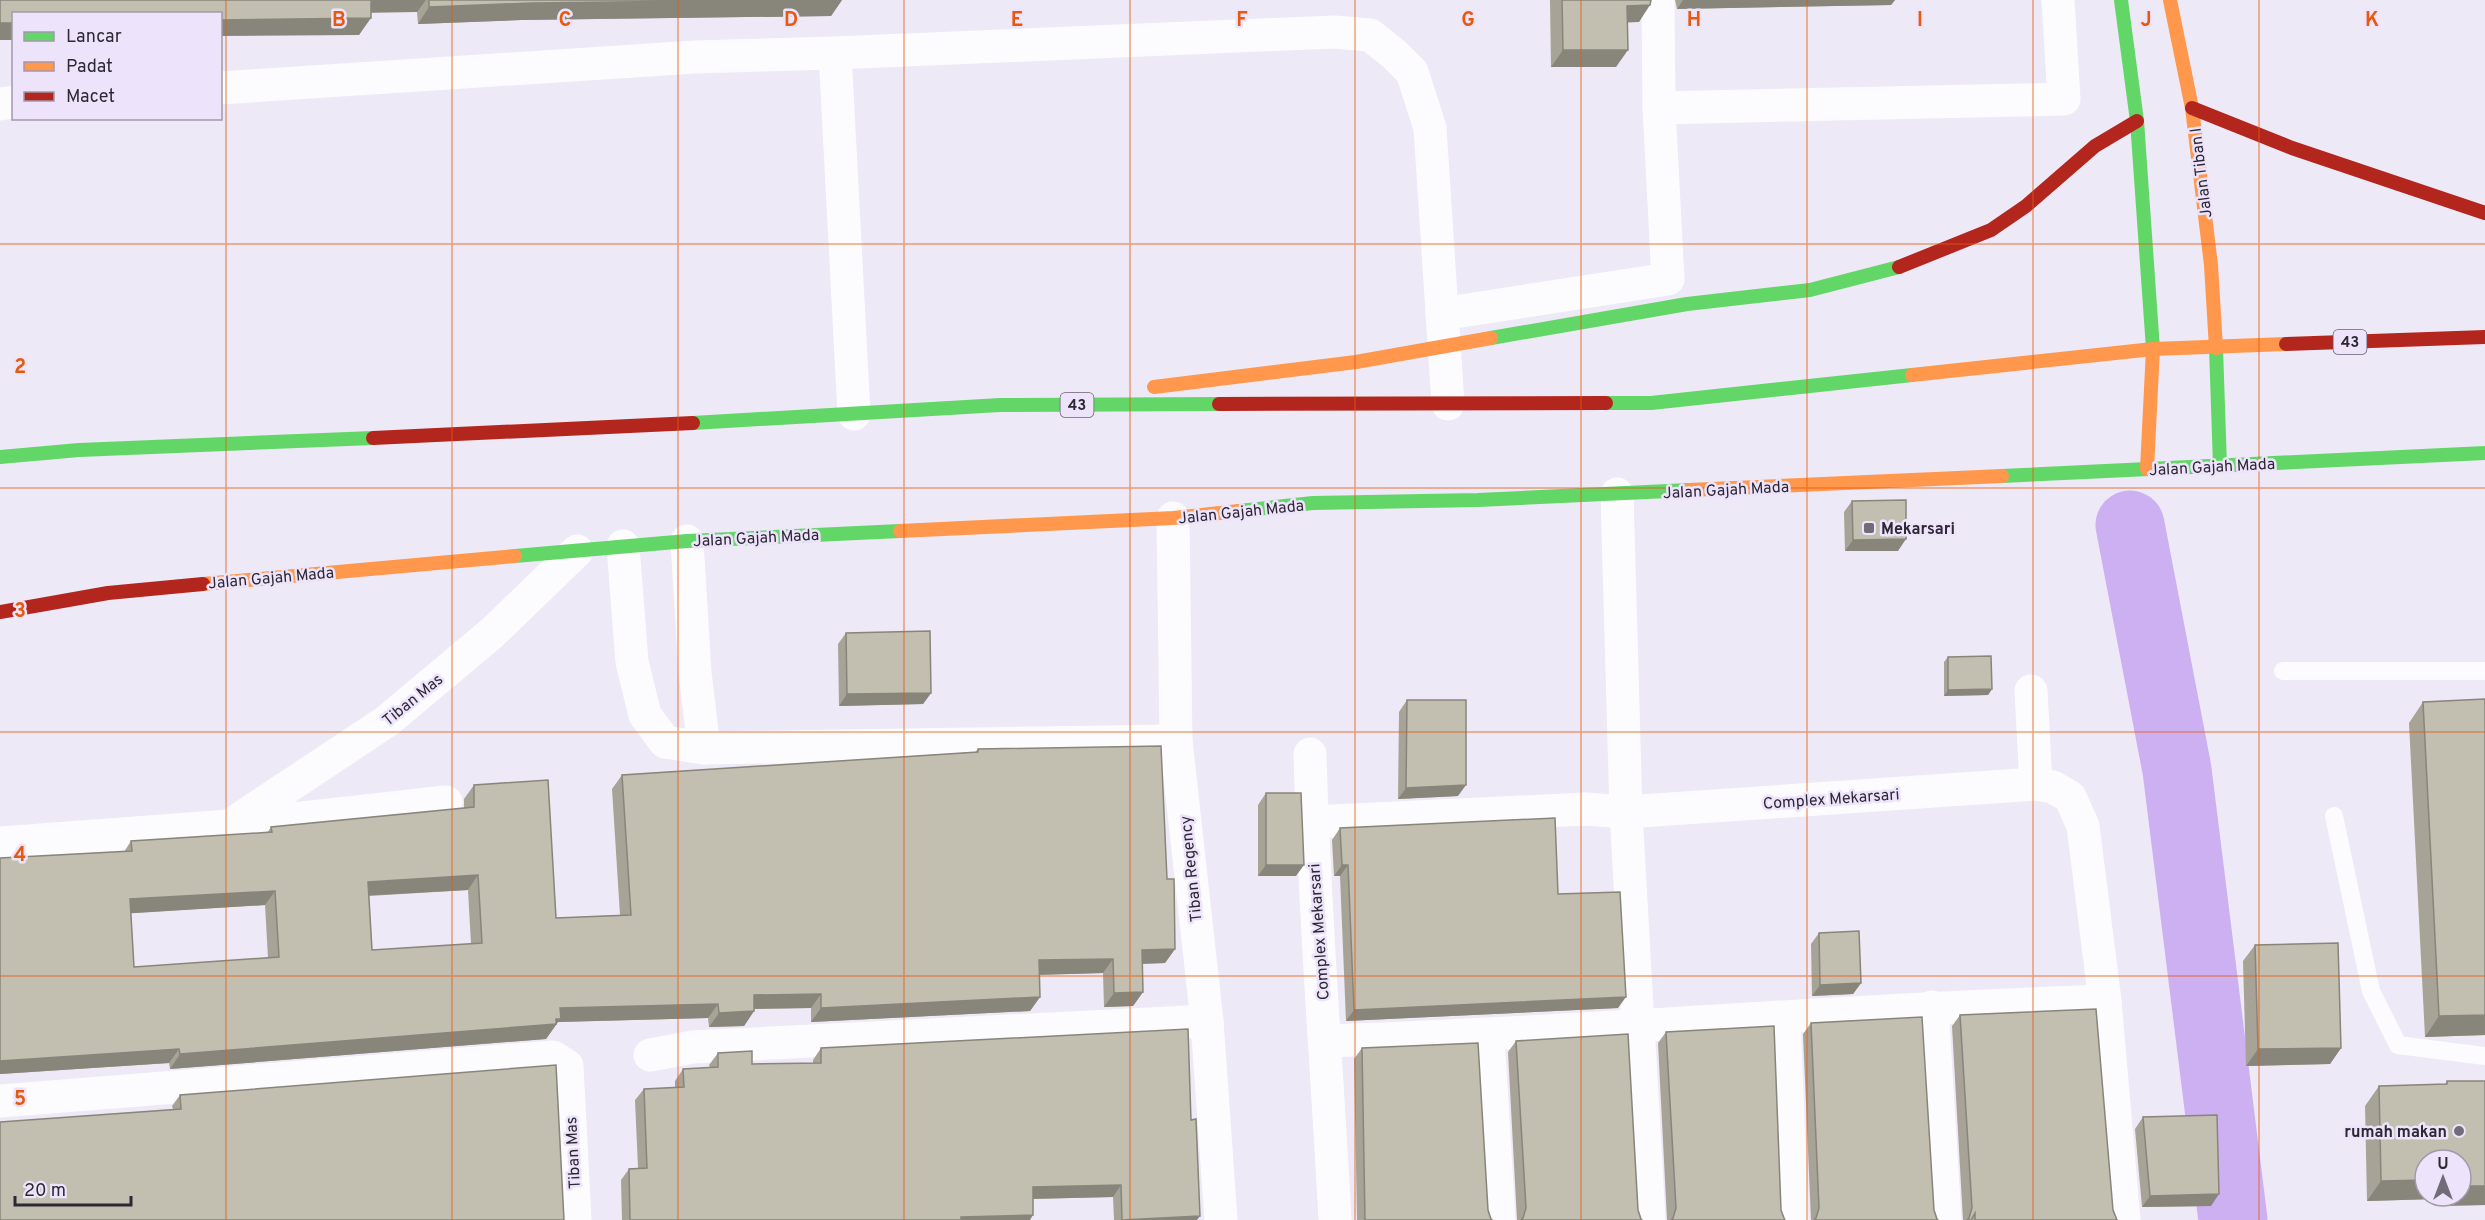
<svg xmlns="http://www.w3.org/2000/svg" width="2485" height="1220" font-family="Overpass,sans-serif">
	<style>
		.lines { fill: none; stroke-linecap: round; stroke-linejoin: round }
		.river { stroke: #ccb0f1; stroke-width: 69 }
		.lane { stroke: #fcfcfe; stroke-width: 18 }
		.street { stroke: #fcfcfe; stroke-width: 33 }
		.fast { stroke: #63d668; stroke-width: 14 }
		.slow { stroke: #ff974d; stroke-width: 14 }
		.jam { stroke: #b3261e; stroke-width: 14 }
		.wall { fill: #a7a397; fill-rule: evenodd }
		.shaded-wall { fill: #88857b }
		.building { fill: #c2beb0; stroke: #88857b; stroke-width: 1.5; fill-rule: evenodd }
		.grid { fill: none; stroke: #e8590c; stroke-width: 1.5; stroke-opacity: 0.55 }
		.poi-dot { fill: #716c78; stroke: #ede4fb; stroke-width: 2 }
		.labels { text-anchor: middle; stroke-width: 5; stroke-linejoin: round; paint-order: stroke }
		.shield { fill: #ede4fb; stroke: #676170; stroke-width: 1.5 }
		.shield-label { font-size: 15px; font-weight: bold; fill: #2d2934 }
		.street-label { font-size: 16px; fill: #2d2934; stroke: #ede4fb }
		.poi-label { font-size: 16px; font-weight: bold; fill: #2d2934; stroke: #ede4fb; text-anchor: start }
		.grid-label { font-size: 20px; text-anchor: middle; font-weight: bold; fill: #e8590c; stroke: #ede4fb; stroke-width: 5; stroke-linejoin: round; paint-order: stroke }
	</style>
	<rect width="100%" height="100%" fill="#eee9f6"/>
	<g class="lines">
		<polyline class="river" points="2130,525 2177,770 2233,1220"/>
		<g class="lane">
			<polyline points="2283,671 2485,671"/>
			<polyline points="2334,816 2371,991 2398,1045 2485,1056"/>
		</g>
		<g class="street">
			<polyline points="835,53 854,414"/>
			<polyline points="220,88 695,57 835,53 1334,32 1370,35 1394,54 1412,72 1430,128 1448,404"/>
			<polyline points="0,104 14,102"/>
			<polyline points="1659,108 2064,99 2058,0"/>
			<polyline points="1442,314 1668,279 1659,108 1658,0"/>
			<polyline points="1617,494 1626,812 1649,1220"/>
			<polyline points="1173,518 1176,741 1207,1021 1221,1220"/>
			<polyline points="687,541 695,673 704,748"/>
			<polyline points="623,546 632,662 645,715 665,742 704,748 1176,741"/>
			<polyline points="2031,691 2036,784 2053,787 2070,797 2083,826 2105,1001 2124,1220"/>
			<path d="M1310,754c4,156 17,311 25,466"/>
			<polyline points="446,802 229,826 387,721 492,633 577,551"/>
			<polyline points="1312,822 1585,809 1626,812 2036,784"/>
			<polyline points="0,843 229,826"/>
			<polyline points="1932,1007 1945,1220"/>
			<polyline points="1784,1018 1792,1220"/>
			<polyline points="1488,1036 1499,1220"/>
			<path d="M1326,1041c260,-8 519,-32 779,-40"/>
			<polyline points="650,1055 693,1047 1207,1021"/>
			<polyline points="0,1101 553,1057 567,1066 575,1220"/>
		</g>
		<g class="fast">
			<polyline points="2121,0 2137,121 2153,349"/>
			<polyline points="1491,338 1687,304 1810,290 1899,267"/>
			<polyline points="2216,348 2220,466"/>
			<polyline points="1606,403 1651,403 1912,375"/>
			<polyline points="693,423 1000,405 1219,404"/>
			<polyline points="0,457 79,450 373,438"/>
			<polyline points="2002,476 2485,453"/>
			<polyline points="1239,511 1313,503 1478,500 1689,490"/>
			<polyline points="515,556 687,541 900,531"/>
		</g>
		<g class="slow">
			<polyline points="2170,0 2192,108 2211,265 2216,348"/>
			<polyline points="1912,375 2153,349 2286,344"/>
			<polyline points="1154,387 1356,362 1491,338"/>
			<polyline points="2147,469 2153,349"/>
			<polyline points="1689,490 2002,476"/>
			<polyline points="900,531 1173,518 1239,511"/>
			<polyline points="203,584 515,556"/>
		</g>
		<g class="jam">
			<polyline points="2192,108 2292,148 2485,213"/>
			<polyline points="1899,267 1991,230 2026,206 2095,146 2137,121"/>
			<polyline points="2286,344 2485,337"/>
			<polyline points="1219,404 1606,403"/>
			<polyline points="373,438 693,423"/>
			<polyline points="0,612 108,593 203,584"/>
		</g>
	</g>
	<g class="wall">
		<polygon points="0,0 842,0 831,16 521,20 418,24 417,12 371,12 359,35 14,14 14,40 0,40"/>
		<polygon points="1550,0 1651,0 1639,22 1628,22 1616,67 1551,67"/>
		<polygon points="1675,0 1895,0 1891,5 1677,9"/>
		<polygon points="1852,501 1898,551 1845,551 1844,512"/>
		<polygon points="846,633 931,693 923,704 839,706 838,644"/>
		<polygon points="1948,657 1992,689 1988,695 1944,696 1944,662"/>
		<polygon points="1407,700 1458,796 1398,799 1399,712"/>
		<polygon points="2423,702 2485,1035 2425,1037 2409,723"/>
		<path d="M978,749l189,130 8,70 -10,14 -22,1v28l-10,14 -29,1 -1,-34 -63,2v22l-10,14 -219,11v-14l-57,1v2l-10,15 -35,1 -1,-9 -150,4 -12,17 -376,30 -1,-6 -169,11v-216l124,-6 7,-11 136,-8 4,-6 193,-19v-9l10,-14 82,133 64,-3 -8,-126 10,-14 353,-23zM468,890l3,54 -99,6 -3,-54zM265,905l3,53 -134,9 -3,-54z"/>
		<polygon points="1266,793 1296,876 1258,876 1258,805"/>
		<polygon points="1340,828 1558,894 1618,1008 1346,1021 1340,876 1334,876 1332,840"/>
		<polygon points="1819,933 1861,983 1853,994 1812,996 1811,944"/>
		<polygon points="2255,945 2341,1048 2330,1064 2246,1066 2243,961"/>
		<polygon points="1960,1015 2113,1210 2117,1220 1963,1220 1952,1026"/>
		<polygon points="1811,1023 1934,1210 1937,1219 1938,1220 1811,1220 1803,1034"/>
		<polygon points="1666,1032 1781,1210 1784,1218 1785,1220 1667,1220 1658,1043"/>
		<polygon points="1516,1041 1638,1210 1641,1219 1642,1220 1517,1220 1508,1052"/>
		<polygon points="821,1048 1191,1120 1197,1220 1114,1220 1113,1197 1033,1199 1030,1220 622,1220 621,1180 629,1169 638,1168 635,1100 644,1089 675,1088 675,1081 683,1069 710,1068 709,1065 718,1053 752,1064 813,1063 813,1060"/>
		<polygon points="1362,1048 1488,1210 1491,1219 1492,1220 1357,1220 1354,1059"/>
		<path d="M2447,1081h38v124l-50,1v-7l-68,2 -2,-95 14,-20 66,-2zM2461,1160v36h-36z"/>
		<polygon points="180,1095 564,1220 173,1109 172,1106"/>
		<polygon points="2143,1117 2211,1206 2142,1207 2135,1129"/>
	</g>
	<g class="shaded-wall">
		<polygon points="367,0 426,0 417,12 359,13"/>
		<polygon points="781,0 842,0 831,16 521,20 418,24 429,7 532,3"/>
		<polygon points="1683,0 1895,0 1891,5 1677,9"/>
		<polygon points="1650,5 1639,22 1615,23 1627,6"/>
		<polygon points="371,18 359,35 220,36 220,20"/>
		<rect x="0" y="23" width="14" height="17"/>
		<polygon points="1563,50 1628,50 1616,67 1551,67"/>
		<polygon points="1906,539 1898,551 1845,551 1853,540"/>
		<polygon points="1992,689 1988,695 1944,696 1948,690"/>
		<polygon points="931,693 923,704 839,706 847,694"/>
		<polygon points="1466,785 1458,796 1398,799 1406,788"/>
		<polygon points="1266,865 1304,865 1296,876 1258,876"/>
		<polygon points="1342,865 1348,865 1340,876 1334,876"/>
		<polygon points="478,875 468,890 358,896 368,882"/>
		<polygon points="275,891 265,905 120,914 130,899"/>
		<polygon points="1175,949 1165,963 1132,964 1142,950"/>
		<polygon points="1113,959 1103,973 1029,975 1039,960"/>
		<polygon points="1861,983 1853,994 1812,996 1820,985"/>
		<polygon points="1143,992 1133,1006 1104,1007 1114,993"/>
		<polygon points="821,994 811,1008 744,1009 754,995"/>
		<polygon points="1040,997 1030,1011 811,1022 821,1008"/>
		<polygon points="1626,997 1618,1008 1346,1021 1354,1010"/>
		<polygon points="718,1004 708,1018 558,1022 546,1039 170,1069 180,1054 560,1008"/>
		<polygon points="754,1011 744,1026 709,1027 719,1013"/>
		<polygon points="2485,1015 2485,1035 2425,1037 2439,1016"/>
		<polygon points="2341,1048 2330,1064 2246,1066 2258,1049"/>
		<polygon points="179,1049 169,1063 0,1074 0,1061"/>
		<polygon points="2425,1180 2425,1196 2437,1196 2435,1199 2367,1201 2381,1181"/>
		<polygon points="1121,1185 1113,1197 1025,1199 1033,1187"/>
		<polygon points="2461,1186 2485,1186 2485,1205 2435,1206 2442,1196 2461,1196"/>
		<polygon points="2219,1194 2211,1206 2142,1207 2150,1196"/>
		<polygon points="1033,1215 1030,1220 959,1220 961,1217"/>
		<polygon points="1200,1216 1197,1220 1122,1220"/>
	</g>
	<g class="building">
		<polygon points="0,0 371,0 371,18 220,20 220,14 14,14 14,23 0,23"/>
		<polygon points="429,0 781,0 532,3 429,7"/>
		<polygon points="1562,0 1651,0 1650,5 1627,6 1628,50 1563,50"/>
		<polygon points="1906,500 1906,539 1853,540 1852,501"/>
		<polygon points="930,631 931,693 847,694 846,633"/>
		<polygon points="1991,656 1992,689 1948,690 1948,657"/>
		<polygon points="2485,699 2485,1015 2439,1016 2423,702"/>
		<polygon points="1407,700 1466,700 1466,785 1406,788"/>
		<path d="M1161,746l6,133h7l1,70 -33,1 1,42 -29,1 -1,-34 -74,1 1,37 -219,11v-14l-67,1v16l-35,2 -1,-9 -158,4 1,11h-5v5l-376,30 -1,-5 -179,12v-203l132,-7 -1,-10 141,-9 -1,-5 203,-20v-22l74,-5 8,138 75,-3 -9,-140 356,-23v-3zM478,875l4,68 -110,7 -4,-68zM275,891l4,66 -145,10 -4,-68z"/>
		<polygon points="1266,793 1301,793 1304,865 1266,865"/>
		<polygon points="1555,818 1558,894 1620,892 1626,997 1354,1010 1348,865 1342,865 1340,828"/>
		<polygon points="1859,931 1861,983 1820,985 1819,933"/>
		<polygon points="2338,943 2341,1048 2258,1049 2255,945"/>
		<polygon points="2096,1009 2113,1210 2117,1220 1975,1220 1975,1213 1971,1220 1967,1220 1969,1218 1972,1208 1960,1015"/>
		<polygon points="1922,1017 1934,1210 1937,1219 1938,1220 1814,1220 1816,1218 1819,1208 1811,1023"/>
		<polygon points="1774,1026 1781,1210 1784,1218 1785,1220 1671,1220 1673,1218 1676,1208 1666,1032"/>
		<polygon points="1188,1029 1191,1120 1196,1119 1200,1216 1122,1220 1121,1185 1033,1187 1033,1215 961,1217 961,1220 630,1220 629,1169 647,1168 644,1089 684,1087 683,1069 718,1067 718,1053 752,1051 752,1064 821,1063 821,1048"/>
		<polygon points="1628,1034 1638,1210 1641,1219 1642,1220 1521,1220 1523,1218 1526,1208 1516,1041"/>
		<polygon points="1478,1043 1488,1210 1491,1219 1492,1220 1365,1220 1362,1048"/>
		<polygon points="556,1065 564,1220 0,1220 0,1122 181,1109 180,1095"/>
		<polygon points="2447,1081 2485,1081 2485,1186 2461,1186 2461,1160 2425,1160 2425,1180 2381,1181 2379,1086 2447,1084"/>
		<polygon points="2217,1115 2219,1194 2150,1196 2143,1117"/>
	</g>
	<path class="grid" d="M226,0v1220M452,0v1220M678,0v1220M904,0v1220M1130,0v1220M1355,0v1220M1581,0v1220M1807,0v1220M2033,0v1220M2259,0v1220M0,244h2485M0,488h2485M0,732h2485M0,976h2485"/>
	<g class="poi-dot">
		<rect x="1863" y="522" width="12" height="12" rx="3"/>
		<circle cx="2459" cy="1131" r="6"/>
	</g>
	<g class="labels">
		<g class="shield">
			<rect x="2333.5" y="330" width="33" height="24" rx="4.5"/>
			<rect x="1060.5" y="393" width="33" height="24" rx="4.5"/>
		</g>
		<g class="shield-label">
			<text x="2350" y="347">43</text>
			<text x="1077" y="410">43</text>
		</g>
		<g class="street-label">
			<text transform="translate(2200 173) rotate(-97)" y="6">Jalan Tiban I</text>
			<text transform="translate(2212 466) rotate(-3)" y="6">Jalan Gajah Mada</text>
			<text transform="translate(1726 489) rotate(-3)" y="6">Jalan Gajah Mada</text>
			<text transform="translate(1241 511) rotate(-6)" y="6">Jalan Gajah Mada</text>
			<text transform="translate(756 537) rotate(-3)" y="6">Jalan Gajah Mada</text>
			<text transform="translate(271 577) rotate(-5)" y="6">Jalan Gajah Mada</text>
			<text transform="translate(412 699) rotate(-39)" y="6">Tiban Mas</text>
			<text transform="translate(1831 798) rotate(-4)" y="6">Complex Mekarsari</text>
			<text transform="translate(1190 869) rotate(-96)" y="6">Tiban Regency</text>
			<text transform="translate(1318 932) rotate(-94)" y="6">Complex Mekarsari</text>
			<text transform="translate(572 1153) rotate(-93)" y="6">Tiban Mas</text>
		</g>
		<g class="poi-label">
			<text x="1881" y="534">Mekarsari</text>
			<text x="2447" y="1137" text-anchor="end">rumah makan</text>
		</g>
	</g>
	<g class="grid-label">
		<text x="339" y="26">B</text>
		<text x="565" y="26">C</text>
		<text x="791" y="26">D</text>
		<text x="1017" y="26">E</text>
		<text x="1242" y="26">F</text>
		<text x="1468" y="26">G</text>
		<text x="1694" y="26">H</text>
		<text x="1920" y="26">I</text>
		<text x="2146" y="26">J</text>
		<text x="2372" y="26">K</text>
		<text x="20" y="373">2</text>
		<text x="20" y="617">3</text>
		<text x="20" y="861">4</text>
		<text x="20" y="1105">5</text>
	</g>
	<rect x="12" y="12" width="210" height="108" fill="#ede4fb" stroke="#a099ab" stroke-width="1.5"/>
	<rect x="24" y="32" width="30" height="9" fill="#63d668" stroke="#a099ab" stroke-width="1.5"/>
	<text x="66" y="42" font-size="18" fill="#2d2934">Lancar</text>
	<rect x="24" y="62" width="30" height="9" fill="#ff974d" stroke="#a099ab" stroke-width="1.5"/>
	<text x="66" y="72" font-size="18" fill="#2d2934">Padat</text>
	<rect x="24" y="92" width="30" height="9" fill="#b3261e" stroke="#a099ab" stroke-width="1.5"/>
	<text x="66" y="102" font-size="18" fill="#2d2934">Macet</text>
	<g transform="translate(2443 1178)"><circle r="28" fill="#ede4fb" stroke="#a099ab" stroke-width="1.5"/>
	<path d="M0-4.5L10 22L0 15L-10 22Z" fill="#716c78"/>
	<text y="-9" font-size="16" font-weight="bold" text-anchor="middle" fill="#2d2934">U</text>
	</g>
	<path d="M15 1196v9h116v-9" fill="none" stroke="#2d2934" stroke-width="3"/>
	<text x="24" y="1196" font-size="18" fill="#2d2934" stroke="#ede4fb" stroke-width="4.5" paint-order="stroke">20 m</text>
</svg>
